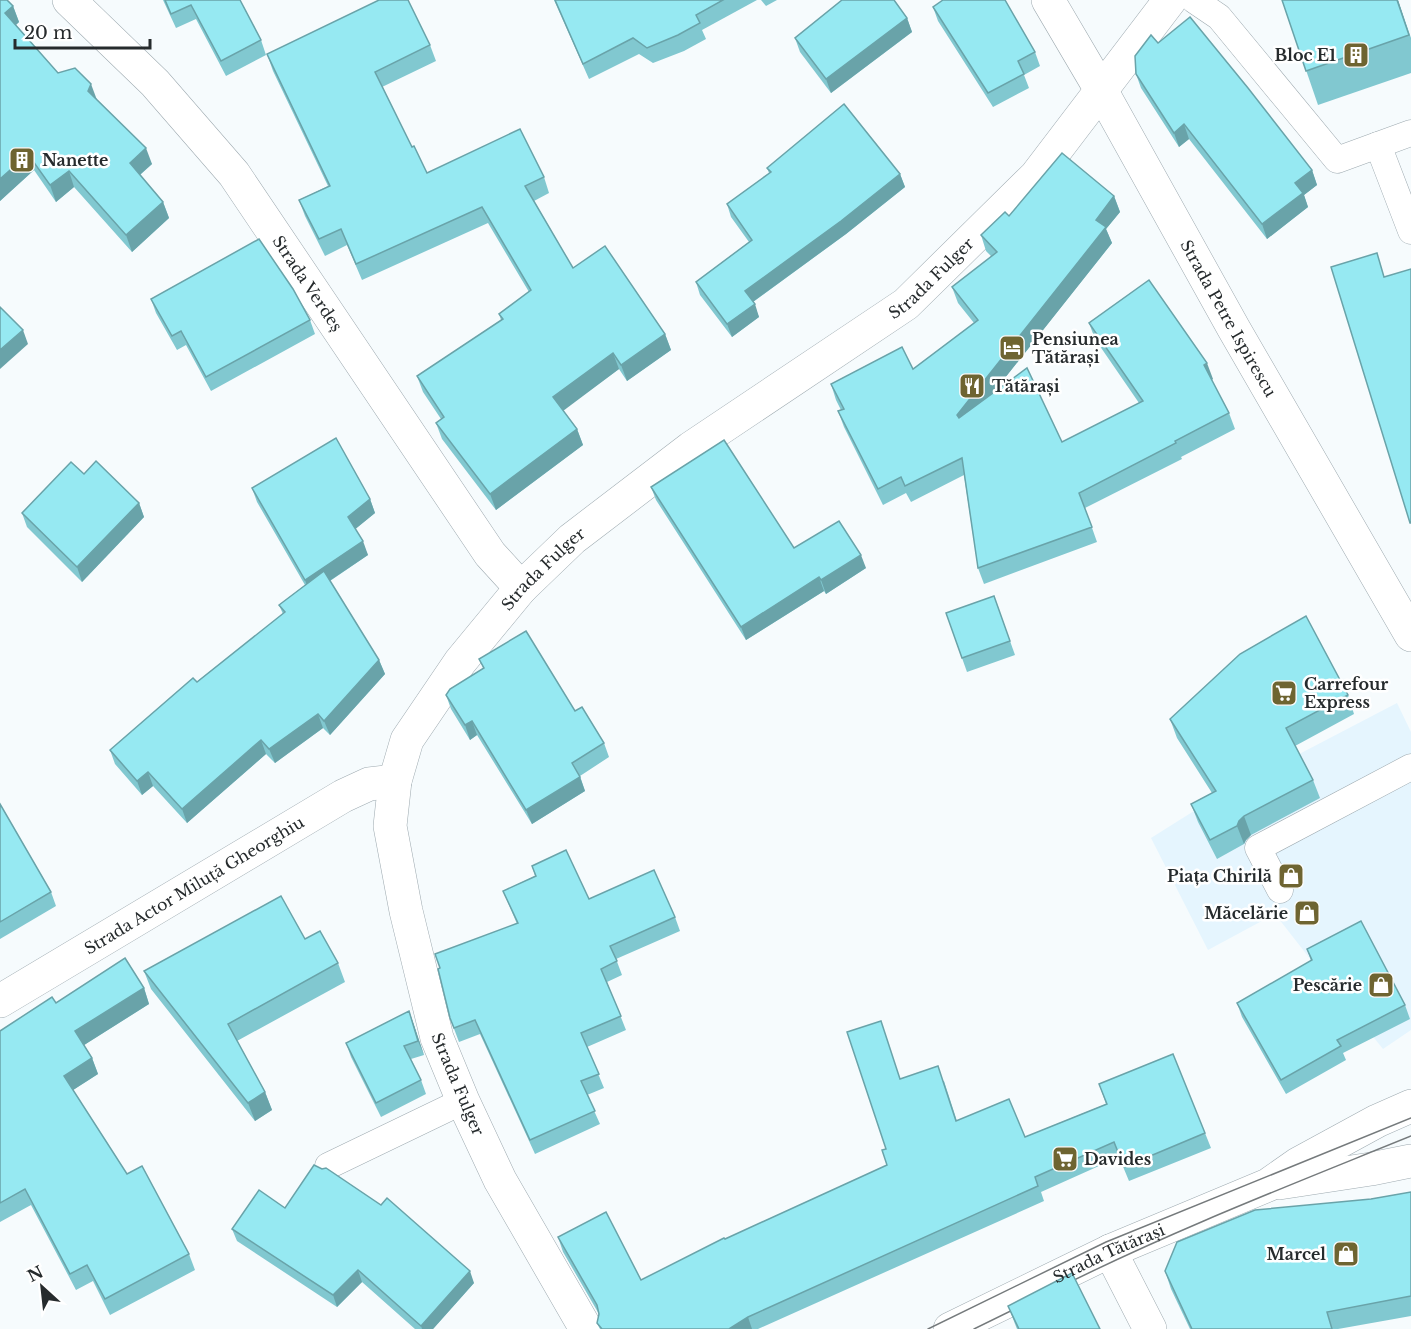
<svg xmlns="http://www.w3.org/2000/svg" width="1411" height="1329" font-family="'Libre Baskerville',serif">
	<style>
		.built { fill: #e5f5fe }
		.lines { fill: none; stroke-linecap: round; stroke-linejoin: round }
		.service-casing { stroke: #9eaab0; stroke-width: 27 }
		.minor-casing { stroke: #9eaab0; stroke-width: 34 }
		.tertiary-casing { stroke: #9eaab0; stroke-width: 34 }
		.service { stroke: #fff; stroke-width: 26 }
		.minor { stroke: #fff; stroke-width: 33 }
		.tertiary { stroke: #fff; stroke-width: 33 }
		.tram { stroke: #757a7c; stroke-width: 1.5 }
		.wall { fill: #81c8d0 }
		.shaded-wall { fill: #69a3a9 }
		.building { fill: #96e9f2; stroke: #69a3a9; stroke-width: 1.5 }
		.labels { text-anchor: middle; stroke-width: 5; stroke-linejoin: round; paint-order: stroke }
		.poi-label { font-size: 16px; font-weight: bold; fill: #262b2d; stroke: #fff; text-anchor: end }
		.street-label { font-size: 16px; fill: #262b2d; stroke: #fff }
	</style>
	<rect width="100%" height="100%" fill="#f6fbfd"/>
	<polygon class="built" points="1397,703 1411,732 1411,1030 1383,1049 1318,969 1275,914 1208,950 1151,838 1213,799"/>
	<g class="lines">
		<g class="service-casing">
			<g id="service">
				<polyline points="1194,0 1219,17 1337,160 1378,145 1411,231"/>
				<polyline points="1378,145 1411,133"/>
				<polyline points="1280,890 1258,848 1411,767"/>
				<polyline points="328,1166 463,1101"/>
			</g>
		</g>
		<g class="minor-casing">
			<g id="minor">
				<path id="s1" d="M69,0l86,83 79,91 256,380 31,34"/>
				<path id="s2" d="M1048,0l53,90 133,239 177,306"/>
				<path id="s3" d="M0,1001l343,-205 26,-12 26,-3"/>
				<polyline points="1110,1251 1150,1329"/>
				<path id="s4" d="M586,1329l-86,-149 -37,-79 -26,-63 -31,-127 -16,-85 5,-45 12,-41 53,-78 61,-74 51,-49 119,-91 215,-144 130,-128 134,-176"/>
			</g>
		</g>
		<g class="tertiary-casing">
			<g id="tertiary">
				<polyline points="1279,1183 1371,1169 1411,1161"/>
				<path id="s5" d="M950,1329l160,-78 158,-66 30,-21 79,-43 34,-15"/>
			</g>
		</g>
		<use href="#service" class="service"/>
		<use href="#minor" class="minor"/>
		<use href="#tertiary" class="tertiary"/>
		<g class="tram">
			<path d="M1060,1287c114,-57 233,-103 351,-151"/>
			<polyline points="928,1329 1106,1242 1411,1118"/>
			<polyline points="974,1329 1025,1304"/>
		</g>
	</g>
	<g class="wall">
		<polygon points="0,0 13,6 19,22 16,25 58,73 97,100 152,164 140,175 163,202 169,218 132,252 74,187 56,202 34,170 0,201"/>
		<polygon points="163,0 240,0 261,40 266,55 226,76 196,19 176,28"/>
		<polygon points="554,0 757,0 702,30 706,39 684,51 653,63 639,54 589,79"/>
		<polygon points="761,0 777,0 766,6"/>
		<polygon points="1282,0 1398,0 1411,38 1411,73 1318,105"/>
		<polygon points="933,7 1035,52 1040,66 1024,75 1029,88 993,107 938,21"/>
		<polygon points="907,18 912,32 831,93 800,52 795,38"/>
		<polygon points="1158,43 1312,170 1317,185 1304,195 1308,207 1267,239 1189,139 1179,147 1141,88 1136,74"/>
		<polygon points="430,45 436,61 382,87 412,147 427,173 544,177 549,193 534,201 573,268 665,334 671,350 627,381 619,369 563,410 577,429 583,445 496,510 442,439 436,423 441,419 423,392 417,376 501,320 499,314 529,292 488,223 362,280 347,245 325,256 305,216 299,200 328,186 273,71 267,54"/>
		<polygon points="767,168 900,174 905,187 846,234 753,302 759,317 732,337 700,295 696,282 749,242 731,217 727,204 769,173"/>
		<polygon points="1114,196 1120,212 1106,229 1112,243 992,394 1062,442 1139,403 1095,339 1089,323 1213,379 1211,380 1229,413 1235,429 1181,457 1182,459 1085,508 1097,542 984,584 978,568 964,475 911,502 906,493 883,505 844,427 838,411 841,410 836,400 831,384 913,369 974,323 958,303 952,287 992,257 986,251 981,235 1009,216"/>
		<polygon points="151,299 310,320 315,334 211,391 186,345 177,350 156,313"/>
		<polygon points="84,474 139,503 144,517 82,582 27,527 22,513"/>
		<polygon points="651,487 794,548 866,568 826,594 824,591 746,640 656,500"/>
		<polygon points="252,488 370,499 375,513 355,529 368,555 330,581 379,660 385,674 330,735 323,728 275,763 266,754 187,823 153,786 142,795 115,764 110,750 283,614 279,605 305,585 257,502"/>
		<polygon points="994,596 1015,655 967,672 946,613"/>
		<polygon points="479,659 575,711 604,743 609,757 580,776 585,791 532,824 477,735 470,740 451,709 446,695 483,668"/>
		<polygon points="1348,695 1354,714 1295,746 1313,780 1320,798 1251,835 1246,840 1244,844 1217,859 1198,822 1191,804 1212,793 1177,738 1170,719"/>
		<polygon points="0,804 51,892 56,906 0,939"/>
		<polygon points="532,866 589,899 675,917 680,931 616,959 622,975 607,982 626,1030 587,1047 604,1088 587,1095 600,1124 535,1154 480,1034 459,1042 450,1018 517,924 503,891 535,876"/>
		<polygon points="305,939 338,963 345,982 237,1041 265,1092 272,1110 255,1121 151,989 144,971"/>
		<polygon points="1307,949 1405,1005 1410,1019 1343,1053 1346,1060 1286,1094 1242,1017 1237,1003 1311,961"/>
		<polygon points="144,988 149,1004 84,1045 92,1058 98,1074 73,1090 127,1174 189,1254 195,1270 110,1315 93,1281 76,1290 31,1205 0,1222 0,1031 56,1003"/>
		<polygon points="409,1011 424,1055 411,1059 421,1080 426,1094 381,1117 351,1057 346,1043"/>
		<polygon points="901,1079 944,1081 957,1121 1025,1137 1106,1104 1099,1084 1205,1133 1211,1148 1129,1181 1119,1157 1041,1192 1044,1201 758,1329 600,1329 597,1323 599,1314 563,1252 558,1237 641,1280 725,1239 887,1165 886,1149"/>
		<polygon points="1411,1192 1411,1316 1338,1329 1190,1329 1171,1289 1165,1271 1371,1199"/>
		<polygon points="285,1208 474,1283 433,1329 415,1329 362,1282 337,1307 237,1241 232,1229"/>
		<polygon points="1008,1306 1100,1329 1017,1329"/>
	</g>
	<g class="shaded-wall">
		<polygon points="1397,0 1398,0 1411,40"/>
		<polygon points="13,6 19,22 11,29 5,13"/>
		<polygon points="907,18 912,32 831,93 826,79"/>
		<polygon points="91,84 97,100 88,91"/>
		<polygon points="1184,124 1189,139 1179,147 1174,133"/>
		<polygon points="146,148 152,164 135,179 130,163"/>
		<polygon points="28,154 34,170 0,201 0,179"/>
		<polygon points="1312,170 1317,185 1304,195 1308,207 1267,239 1262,224 1295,183"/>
		<polygon points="69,171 74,187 56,202 50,185"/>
		<polygon points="900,174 905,187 846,234 750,304 745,291"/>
		<polygon points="1114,196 1120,212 1106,229 1112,243 963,431 957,415 1096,220"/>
		<polygon points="163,202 169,218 132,252 126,235"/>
		<polygon points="755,304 759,317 732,337 727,324"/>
		<polygon points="23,330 28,344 0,369 0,350"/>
		<polygon points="665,334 671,350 627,381 621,365"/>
		<polygon points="613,353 619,369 559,414 553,397"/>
		<polygon points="1207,363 1213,379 1209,381 1204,365"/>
		<polygon points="577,429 583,445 496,510 490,494"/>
		<polygon points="370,499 375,513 353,531 348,517"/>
		<polygon points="139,503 144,517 82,582 77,567"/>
		<polygon points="363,541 368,555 310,594 305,580"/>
		<polygon points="861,555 866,568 826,594 821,580"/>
		<polygon points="819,577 824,591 746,640 741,627"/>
		<polygon points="379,660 385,674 330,735 324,721"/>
		<polygon points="318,714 323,728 275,763 269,749"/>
		<polygon points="472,721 477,735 470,740 465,725"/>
		<polygon points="261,740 266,754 187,823 182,809"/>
		<polygon points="148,772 153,786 142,795 137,781"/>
		<polygon points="580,777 585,791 532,824 526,810"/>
		<polygon points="1244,816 1251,835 1246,840 1244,844 1237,826 1239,821"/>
		<polygon points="144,988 149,1004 81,1047 75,1031"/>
		<polygon points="409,1011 414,1025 424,1055 418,1041"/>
		<polygon points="92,1058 98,1074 70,1092 64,1076"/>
		<polygon points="265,1092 272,1110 255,1121 248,1103"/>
		<polygon points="358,1270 362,1282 337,1307 333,1295"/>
		<polygon points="470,1271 474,1283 433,1329 422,1329 421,1326"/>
		<polygon points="748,1317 752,1329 729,1329"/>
	</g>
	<g class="building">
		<polygon points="0,0 7,0 13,6 5,13 58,73 75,68 91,84 88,91 146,148 130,163 163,202 126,235 69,171 50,185 28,154 0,179"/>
		<polygon points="165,0 240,0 261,40 221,61 191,5 171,14"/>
		<polygon points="379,0 408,0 430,45 375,72 412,147 414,146 427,173 520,129 544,177 525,186 573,268 605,246 665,334 621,365 613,353 553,397 577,429 490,494 436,423 444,417 417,376 503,319 499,314 531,290 482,207 356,264 341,229 319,239 299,200 330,186 267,54"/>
		<polygon points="555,0 723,0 696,15 700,23 678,35 647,48 633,38 583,64"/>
		<polygon points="842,0 894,0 907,18 826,79 795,38"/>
		<polygon points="943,0 1005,0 1035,52 1018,61 1024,74 988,93 933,7"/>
		<polygon points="1282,0 1397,0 1409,35 1306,71"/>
		<polygon points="1190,17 1248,88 1312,170 1295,183 1303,193 1262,224 1184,124 1174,133 1136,74 1135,56 1151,35 1158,43"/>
		<polygon points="844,104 900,174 841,221 745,291 755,304 727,324 696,282 752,240 727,204 771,172 767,168"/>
		<polygon points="1062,153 1114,196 1096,220 1106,227 957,415 959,418 1027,368 1062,442 1143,401 1089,323 1149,280 1207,363 1204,365 1229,413 1175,441 1176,443 1079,493 1092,527 978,568 962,458 905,486 901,477 878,489 838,411 844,409 831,384 902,347 913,369 978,320 952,287 997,252 981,235 1005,212 1009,216"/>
		<polygon points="259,239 293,289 310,320 206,377 181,331 172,336 151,299"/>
		<polygon points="1377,253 1384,277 1411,269 1411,523 1410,523 1331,267"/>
		<polygon points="0,307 23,330 0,350"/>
		<polygon points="336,438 370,499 348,517 363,541 305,580 252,488"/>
		<polygon points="724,440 794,548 839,521 861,555 821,580 819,577 741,627 651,487"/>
		<polygon points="96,461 139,503 77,567 22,513 71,462 84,474"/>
		<polygon points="324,571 379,660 324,721 318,714 269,749 261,740 182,809 148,772 137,781 110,750 193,678 197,682 285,612 279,605"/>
		<polygon points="994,596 1010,641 962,658 946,613"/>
		<polygon points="1306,616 1348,695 1286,728 1313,780 1244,816 1239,821 1237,826 1210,840 1191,804 1216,791 1170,719 1240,654"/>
		<polygon points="526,631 575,711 582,707 604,743 572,763 580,777 526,810 472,721 465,725 446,695 450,689 484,668 479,659"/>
		<polygon points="0,804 51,892 0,922"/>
		<polygon points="566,850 589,899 654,870 675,917 610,946 617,961 601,969 621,1016 581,1033 599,1074 581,1081 595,1111 530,1140 475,1020 454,1028 450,1018 438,969 440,968 435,954 518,923 503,891 536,876 532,866"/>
		<polygon points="281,896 305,939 320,931 338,963 228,1024 265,1092 248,1103 144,971"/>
		<polygon points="1361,921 1405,1005 1337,1040 1341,1046 1281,1080 1237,1003 1312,960 1307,949"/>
		<polygon points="125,958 144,988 75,1031 92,1058 64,1076 127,1174 142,1166 189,1254 105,1299 87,1265 70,1274 25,1189 0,1203 0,1031 52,997 56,1003"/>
		<polygon points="409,1011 418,1041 404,1046 421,1080 376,1103 346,1043"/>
		<polygon points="881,1021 900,1079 938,1066 956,1121 1009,1099 1025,1137 1107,1104 1099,1084 1173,1054 1205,1133 1124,1167 1114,1142 1035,1177 1038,1186 748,1317 729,1329 602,1329 597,1323 599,1314 597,1305 558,1237 606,1212 641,1280 724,1238 725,1239 887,1165 882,1150 886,1149 847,1032"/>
		<polygon points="314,1165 322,1169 326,1168 381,1205 387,1198 470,1271 421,1326 358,1270 333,1295 232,1229 259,1190 285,1208"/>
		<polygon points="1411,1192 1411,1296 1327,1312 1332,1329 1192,1329 1165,1271 1177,1242 1255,1210 1371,1199"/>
		<polygon points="1072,1273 1100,1329 1019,1329 1008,1306"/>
	</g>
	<defs>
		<g id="building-square" transform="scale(1.35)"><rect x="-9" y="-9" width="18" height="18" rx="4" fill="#6e6431" stroke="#fff"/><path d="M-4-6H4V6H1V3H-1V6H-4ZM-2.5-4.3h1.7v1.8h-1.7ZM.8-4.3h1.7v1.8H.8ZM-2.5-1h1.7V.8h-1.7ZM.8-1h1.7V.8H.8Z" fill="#fff"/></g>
		<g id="hotel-square" transform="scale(1.35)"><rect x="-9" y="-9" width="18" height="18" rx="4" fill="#6e6431" stroke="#fff"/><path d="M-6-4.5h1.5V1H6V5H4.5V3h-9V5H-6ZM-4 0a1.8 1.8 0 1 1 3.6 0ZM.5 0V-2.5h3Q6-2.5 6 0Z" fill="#fff"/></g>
		<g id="restaurant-square" transform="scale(1.35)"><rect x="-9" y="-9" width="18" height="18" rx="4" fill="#6e6431" stroke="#fff"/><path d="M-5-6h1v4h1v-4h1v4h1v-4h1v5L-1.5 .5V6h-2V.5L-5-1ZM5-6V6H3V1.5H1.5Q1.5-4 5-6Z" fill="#fff"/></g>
		<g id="supermarket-square" transform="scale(1.35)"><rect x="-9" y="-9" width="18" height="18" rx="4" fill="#6e6431" stroke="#fff"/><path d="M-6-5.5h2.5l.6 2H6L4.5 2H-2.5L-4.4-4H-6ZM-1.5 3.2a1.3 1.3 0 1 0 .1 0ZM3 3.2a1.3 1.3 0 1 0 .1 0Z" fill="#fff"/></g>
		<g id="shop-square" transform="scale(1.35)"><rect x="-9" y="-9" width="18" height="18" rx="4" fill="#6e6431" stroke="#fff"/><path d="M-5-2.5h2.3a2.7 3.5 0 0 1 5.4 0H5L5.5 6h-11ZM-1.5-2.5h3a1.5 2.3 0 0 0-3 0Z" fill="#fff"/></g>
	</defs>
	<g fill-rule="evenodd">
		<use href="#building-square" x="1356" y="55"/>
		<use href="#building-square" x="22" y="160"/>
		<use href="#hotel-square" x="1012" y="348"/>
		<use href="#restaurant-square" x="972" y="386"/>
		<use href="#supermarket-square" x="1284" y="693"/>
		<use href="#shop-square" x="1291" y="876"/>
		<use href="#shop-square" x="1307" y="913"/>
		<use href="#shop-square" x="1381" y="985"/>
		<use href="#supermarket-square" x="1065" y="1159"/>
		<use href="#shop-square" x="1346" y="1254"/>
	</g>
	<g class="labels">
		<g class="poi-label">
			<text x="1336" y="61">Bloc E1</text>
			<text x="42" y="166" text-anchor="start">Nanette</text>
			<text x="1032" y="345" text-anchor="start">Pensiunea<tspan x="1032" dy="18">Tătărași</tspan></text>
			<text x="992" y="392" text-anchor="start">Tătărași</text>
			<text x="1304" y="690" text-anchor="start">Carrefour<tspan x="1304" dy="18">Express</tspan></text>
			<text x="1272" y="882">Piața Chirilă</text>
			<text x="1288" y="919">Măcelărie</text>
			<text x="1362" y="991">Pescărie</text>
			<text x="1084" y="1165" text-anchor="start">Davides</text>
			<text x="1326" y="1260">Marcel</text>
		</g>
		<g class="street-label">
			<text dy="6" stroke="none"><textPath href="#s4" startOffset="1338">Strada Fulger</textPath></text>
			<text dy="6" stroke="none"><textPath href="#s1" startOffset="372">Strada Verdeș</textPath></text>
			<text dy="6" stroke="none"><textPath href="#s2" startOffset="366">Strada Petre Ispirescu</textPath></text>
			<text dy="6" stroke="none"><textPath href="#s4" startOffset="852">Strada Fulger</textPath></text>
			<text dy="6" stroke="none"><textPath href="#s3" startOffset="226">Strada Actor Miluță Gheorghiu</textPath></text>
			<text transform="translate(458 1084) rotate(67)" y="6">Strada Fulger</text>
			<text dy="6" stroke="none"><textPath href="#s5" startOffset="176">Strada Tătărași</textPath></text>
		</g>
	</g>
	<g transform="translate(42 1287) rotate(333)" stroke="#ffffff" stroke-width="4.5" paint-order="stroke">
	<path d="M0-4.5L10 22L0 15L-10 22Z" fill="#262b2d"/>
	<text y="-9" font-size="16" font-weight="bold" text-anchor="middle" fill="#262b2d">N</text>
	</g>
	<path d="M15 39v9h135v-9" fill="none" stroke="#262b2d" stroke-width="3"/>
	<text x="24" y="39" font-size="18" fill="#262b2d" stroke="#ffffff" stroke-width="4.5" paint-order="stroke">20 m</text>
</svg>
